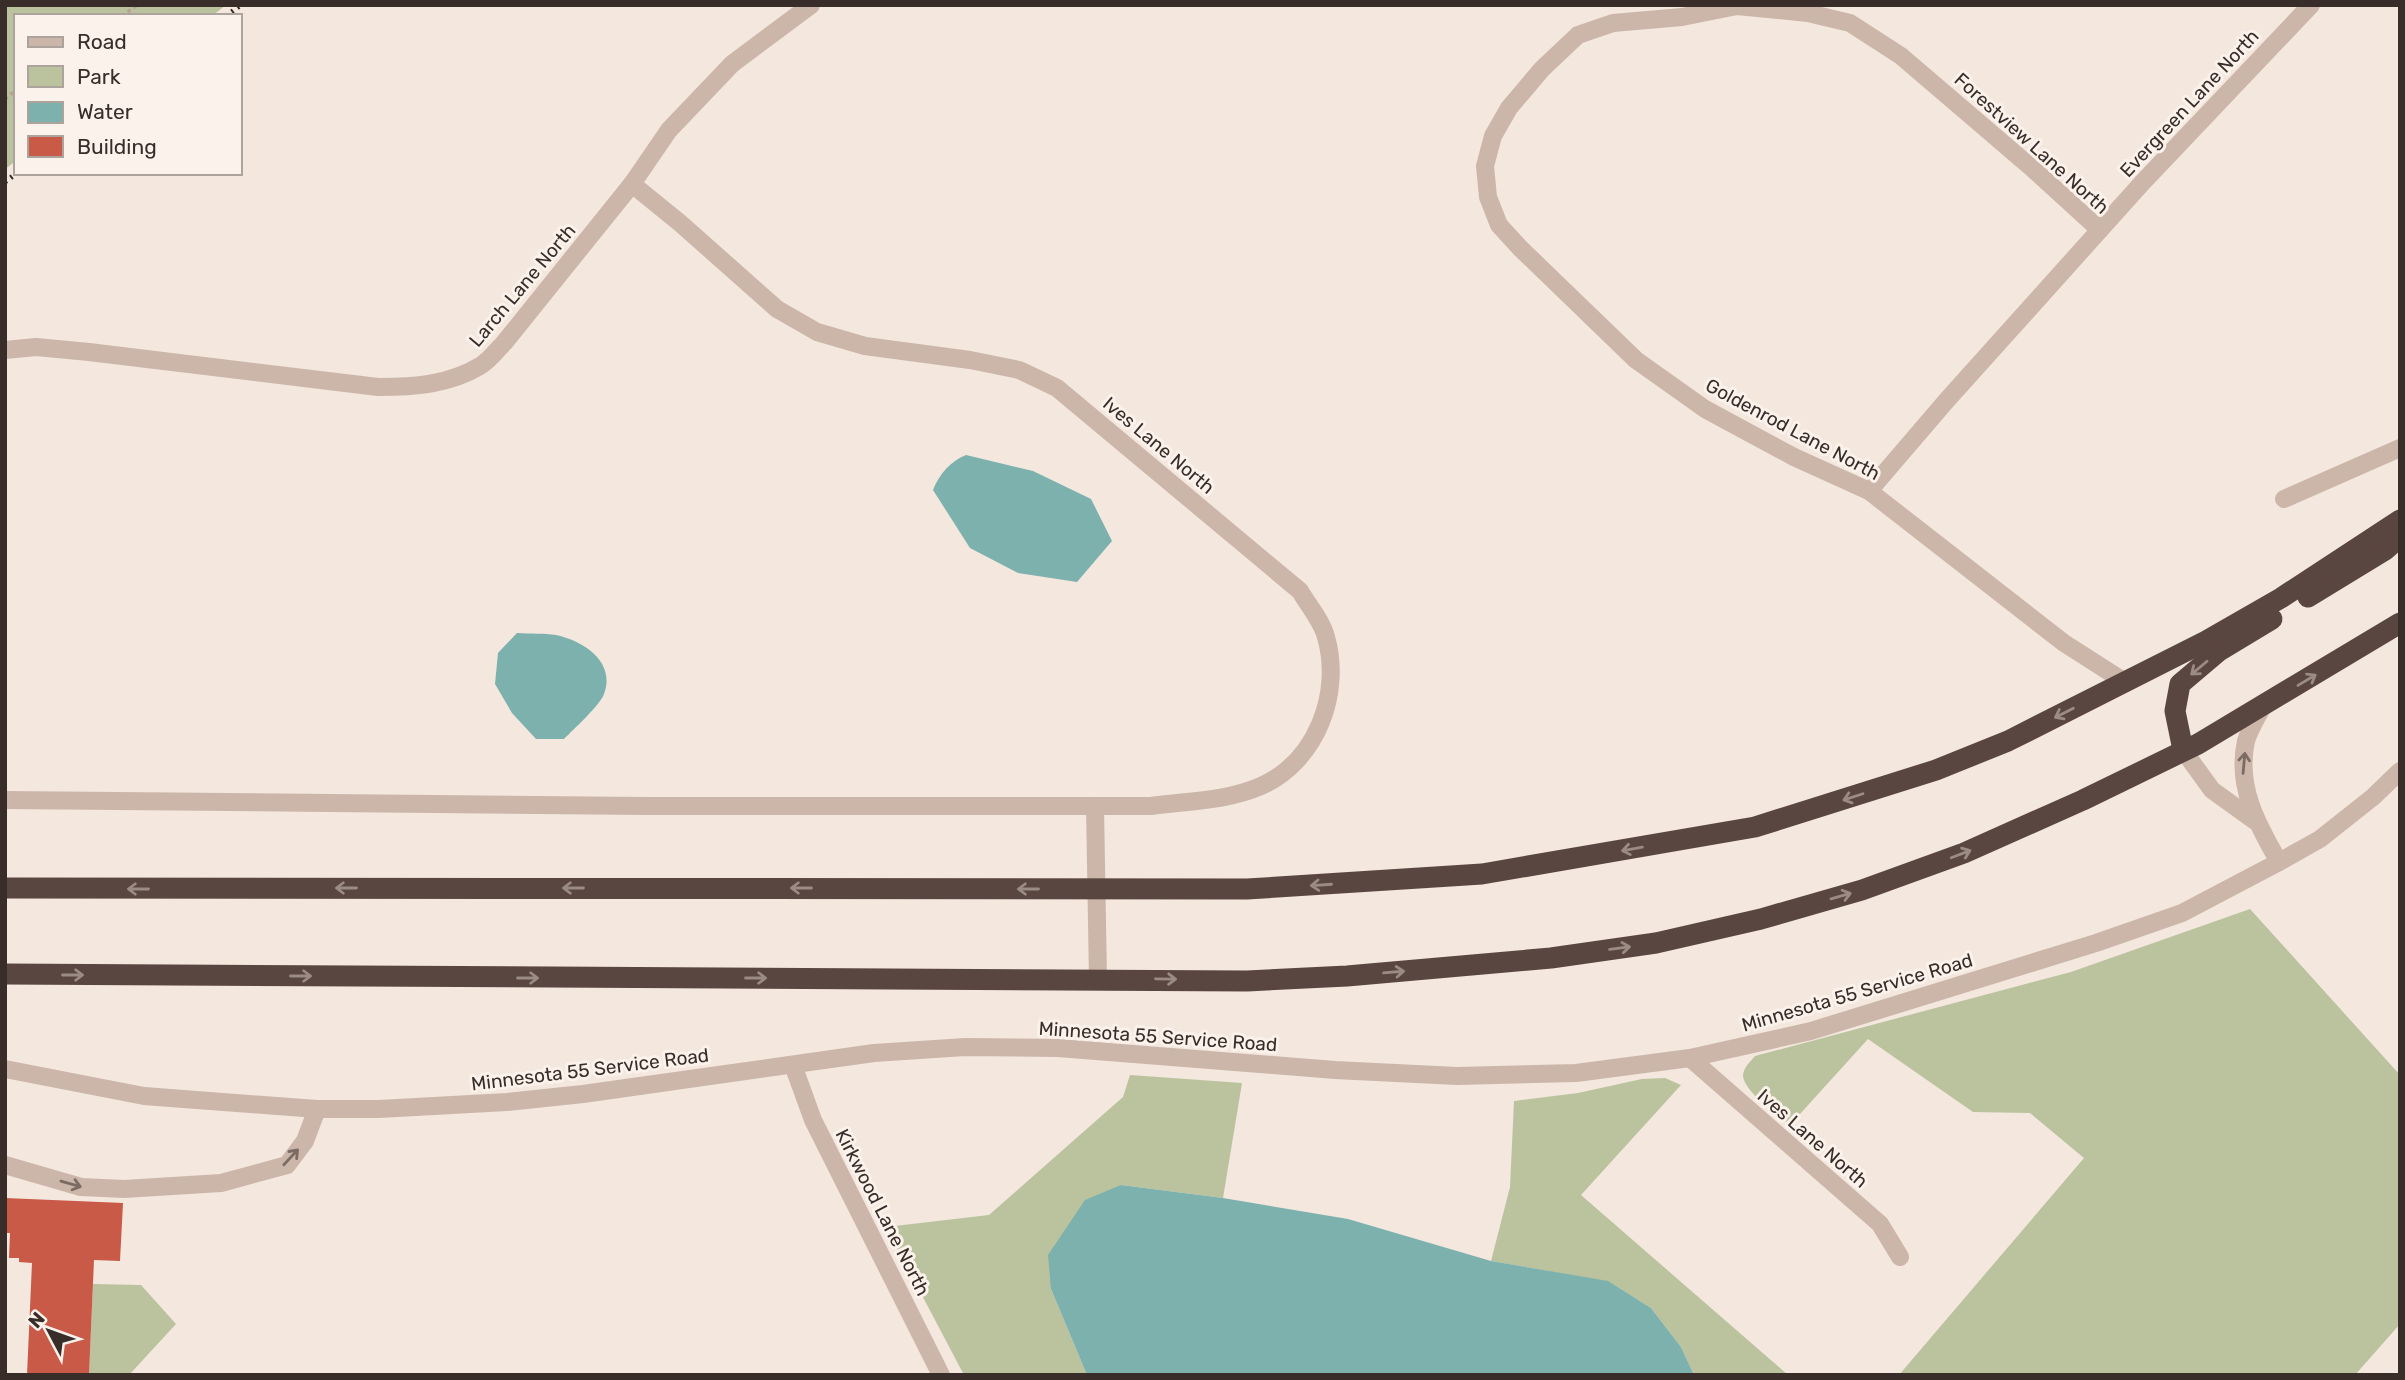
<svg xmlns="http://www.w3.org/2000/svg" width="2405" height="1380" font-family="Rubik,sans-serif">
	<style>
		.green { fill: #bac39e }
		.water { fill: #7cb1ae }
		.building { fill: #c85a47 }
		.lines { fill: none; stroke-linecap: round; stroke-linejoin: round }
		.path { stroke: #b8a094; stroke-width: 3.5; stroke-dasharray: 3.5 3.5; stroke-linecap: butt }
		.minor { stroke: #ccb6aa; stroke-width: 18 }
		.highway { stroke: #5a4640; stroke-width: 21 }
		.rail { stroke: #392d29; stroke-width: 5; stroke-dasharray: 2 5; stroke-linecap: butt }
		.oneway { stroke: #9a8b84 }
		.oneway2 { stroke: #7b6b63 }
		.labels { text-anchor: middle; stroke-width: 6; stroke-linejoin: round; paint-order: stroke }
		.street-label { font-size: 19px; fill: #392d29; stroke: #faf2eb }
	</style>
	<rect width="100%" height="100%" fill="#f3e7de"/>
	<g class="green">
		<polygon points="5,5 226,5 212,16 16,16 16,161 5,169"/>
		<path d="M2250,909l150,166v249l-45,51h-456l185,-217 -54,-45 -57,-1 -105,-73 -78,86c-12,-10 -47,-34 -47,-50 1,-8 7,-13 12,-19l316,-84z"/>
		<polygon points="1130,1075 1242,1083 1223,1198 1121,1185 1051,1289 1087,1375 964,1375 886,1227 989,1215 1123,1097"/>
		<polygon points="1665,1078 1681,1085 1581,1195 1788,1375 1694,1375 1681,1347 1651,1308 1609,1282 1491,1261 1510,1187 1514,1101 1578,1093 1642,1079"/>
		<polygon points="93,1284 141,1285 176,1324 129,1375 89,1375"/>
	</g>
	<g class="water">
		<path d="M966,455l67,16 58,28 21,42 -35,41 -59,-9 -48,-25 -37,-58c6,-16 18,-29 33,-35z"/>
		<path d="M517,633c13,1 27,0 39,2 28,6 60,27 48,59 -3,10 -31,36 -40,45h-28l-24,-26 -17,-29 3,-31z"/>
		<polygon points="1121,1185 1223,1198 1348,1219 1491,1261 1608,1281 1651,1308 1681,1347 1694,1375 1087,1375 1051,1289 1048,1255 1085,1200"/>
	</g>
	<polygon class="building" points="5,1198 123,1203 120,1261 94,1260 89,1375 27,1375 32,1263 19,1262 19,1258 9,1258 10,1233 5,1233"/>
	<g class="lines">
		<g class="path">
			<polyline points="122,16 137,5"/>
			<polyline points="5,99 16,90"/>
		</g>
		<g class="minor">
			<polyline points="2100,230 2033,169 1901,56 1850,23 1808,13 1737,6 1682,17 1613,23 1578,35 1542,69 1509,108 1493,136 1485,166 1488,197 1499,225 1520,248 1636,360 1705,409 1794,457 1869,491 2064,643 2125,682"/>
			<path d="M5,350l31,-3 53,5 289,35c36,0 70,-2 102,-21 9,-5 16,-15 24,-23l128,-159 37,-54 63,-66 79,-59"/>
			<polyline points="1869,491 1947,400 2142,183 2311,5"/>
			<polyline points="2284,499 2400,448"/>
			<polyline points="2183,750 2212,790 2255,821"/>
			<path d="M5,800l642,6h504c36,-5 76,-5 110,-20 56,-25 81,-93 65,-149 -4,-16 -18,-32 -26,-46l-243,-203 -38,-18 -49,-10 -105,-14 -48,-14 -40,-23 -97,-86 -48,-39"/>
			<polyline points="1095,807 1098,979"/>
			<polyline points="2279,862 2320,839 2373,797 2400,771"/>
			<polyline points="1690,1058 1880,1224 1900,1257"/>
			<polyline points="793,1065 813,1120 941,1375"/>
			<path d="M5,1069l139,27 173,13h62l128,-7 76,-8 291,-41 91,-6 93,1 277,22 122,6 119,-3 114,-15 121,-27 285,-88 86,-30 97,-51c-22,-38 -43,-76 -33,-121 3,-11 11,-24 17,-35"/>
			<polyline points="5,1165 81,1187 124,1189 221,1183 287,1165 305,1141 317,1109"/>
		</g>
		<g class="highway">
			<polyline points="2308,597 2385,550 2400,537"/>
			<polyline points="2183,750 2175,711 2180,684 2219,651 2272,619"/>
			<polyline points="5,888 1247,889 1482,874 1755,827 1936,770 2008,741 2206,641 2281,598 2400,520"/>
			<polyline points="5,974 1247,981 1347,976 1551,958 1656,943 1761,919 1862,890 1964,853 2083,800 2198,744 2400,623"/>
		</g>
		<g class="rail">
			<polyline points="226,16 241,5"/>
			<polyline points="5,182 17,173"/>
		</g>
	</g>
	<defs><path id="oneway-shaft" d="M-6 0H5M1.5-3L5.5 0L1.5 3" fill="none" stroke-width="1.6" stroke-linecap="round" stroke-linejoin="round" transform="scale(1.75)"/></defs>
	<g class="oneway">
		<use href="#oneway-shaft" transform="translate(2199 668) rotate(140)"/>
		<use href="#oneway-shaft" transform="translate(2307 680) rotate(-31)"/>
		<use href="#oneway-shaft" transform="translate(2064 713) rotate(153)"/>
		<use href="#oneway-shaft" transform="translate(1853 797) rotate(162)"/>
		<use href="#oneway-shaft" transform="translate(1632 849) rotate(170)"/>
		<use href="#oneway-shaft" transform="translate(1961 854) rotate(-21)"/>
		<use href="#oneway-shaft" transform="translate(1321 885) rotate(176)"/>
		<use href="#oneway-shaft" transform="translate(346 888) rotate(180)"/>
		<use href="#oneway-shaft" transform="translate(573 888) rotate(-180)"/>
		<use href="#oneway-shaft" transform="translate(801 888) rotate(-180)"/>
		<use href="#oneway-shaft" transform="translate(138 889) rotate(180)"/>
		<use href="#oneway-shaft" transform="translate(1028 889) rotate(-180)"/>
		<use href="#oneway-shaft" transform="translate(1841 896) rotate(-16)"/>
		<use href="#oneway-shaft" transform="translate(1620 948) rotate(-8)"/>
		<use href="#oneway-shaft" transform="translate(1394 972) rotate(-5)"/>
		<use href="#oneway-shaft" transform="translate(73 975)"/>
		<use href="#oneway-shaft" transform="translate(301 976)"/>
		<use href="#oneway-shaft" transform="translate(528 978)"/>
		<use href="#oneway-shaft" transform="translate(756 978)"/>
		<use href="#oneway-shaft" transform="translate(1166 979) rotate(1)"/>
	</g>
	<g class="oneway2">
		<use href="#oneway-shaft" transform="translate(2244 763) rotate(-85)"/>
		<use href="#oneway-shaft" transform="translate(291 1157) rotate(-47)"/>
		<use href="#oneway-shaft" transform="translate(71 1184) rotate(16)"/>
	</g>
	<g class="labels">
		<g class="street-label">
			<text transform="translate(2189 103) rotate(-47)" y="7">Evergreen Lane North</text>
			<text transform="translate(2032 143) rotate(42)" y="7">Forestview Lane North</text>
			<text transform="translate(522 285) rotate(-50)" y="7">Larch Lane North</text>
			<text transform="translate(1793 429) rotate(28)" y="7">Goldenrod Lane North</text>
			<text transform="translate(1159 445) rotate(40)" y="7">Ives Lane North</text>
			<text transform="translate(1857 992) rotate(-16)" y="7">Minnesota 55 Service Road</text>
			<text transform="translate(1158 1036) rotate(4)" y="7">Minnesota 55 Service Road</text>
			<text transform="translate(590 1069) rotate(-7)" y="7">Minnesota 55 Service Road</text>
			<text transform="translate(1813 1138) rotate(41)" y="7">Ives Lane North</text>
			<text transform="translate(883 1212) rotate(63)" y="7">Kirkwood Lane North</text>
		</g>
	</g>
	<rect width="2405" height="1380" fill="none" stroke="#392d29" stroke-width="14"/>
	<rect x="14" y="14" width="228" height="161" fill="#faf2eb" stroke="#ada39d" stroke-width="2"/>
	<rect x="28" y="37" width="35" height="10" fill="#ccb6aa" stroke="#ada39d" stroke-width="2"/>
	<text x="77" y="49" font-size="21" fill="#392d29">Road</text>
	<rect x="28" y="66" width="35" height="21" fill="#bac39e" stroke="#ada39d" stroke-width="2"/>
	<text x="77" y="84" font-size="21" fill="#392d29">Park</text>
	<rect x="28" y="102" width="35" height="21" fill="#7cb1ae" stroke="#ada39d" stroke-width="2"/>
	<text x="77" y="119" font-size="21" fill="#392d29">Water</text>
	<rect x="28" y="136" width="35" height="21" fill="#c85a47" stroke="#ada39d" stroke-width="2"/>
	<text x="77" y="154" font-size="21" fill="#392d29">Building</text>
	<g transform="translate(49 1331) rotate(311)" stroke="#faf2eb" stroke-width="5" paint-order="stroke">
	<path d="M0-5L12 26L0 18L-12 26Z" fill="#392d29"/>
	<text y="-10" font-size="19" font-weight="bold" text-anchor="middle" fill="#392d29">N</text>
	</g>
</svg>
